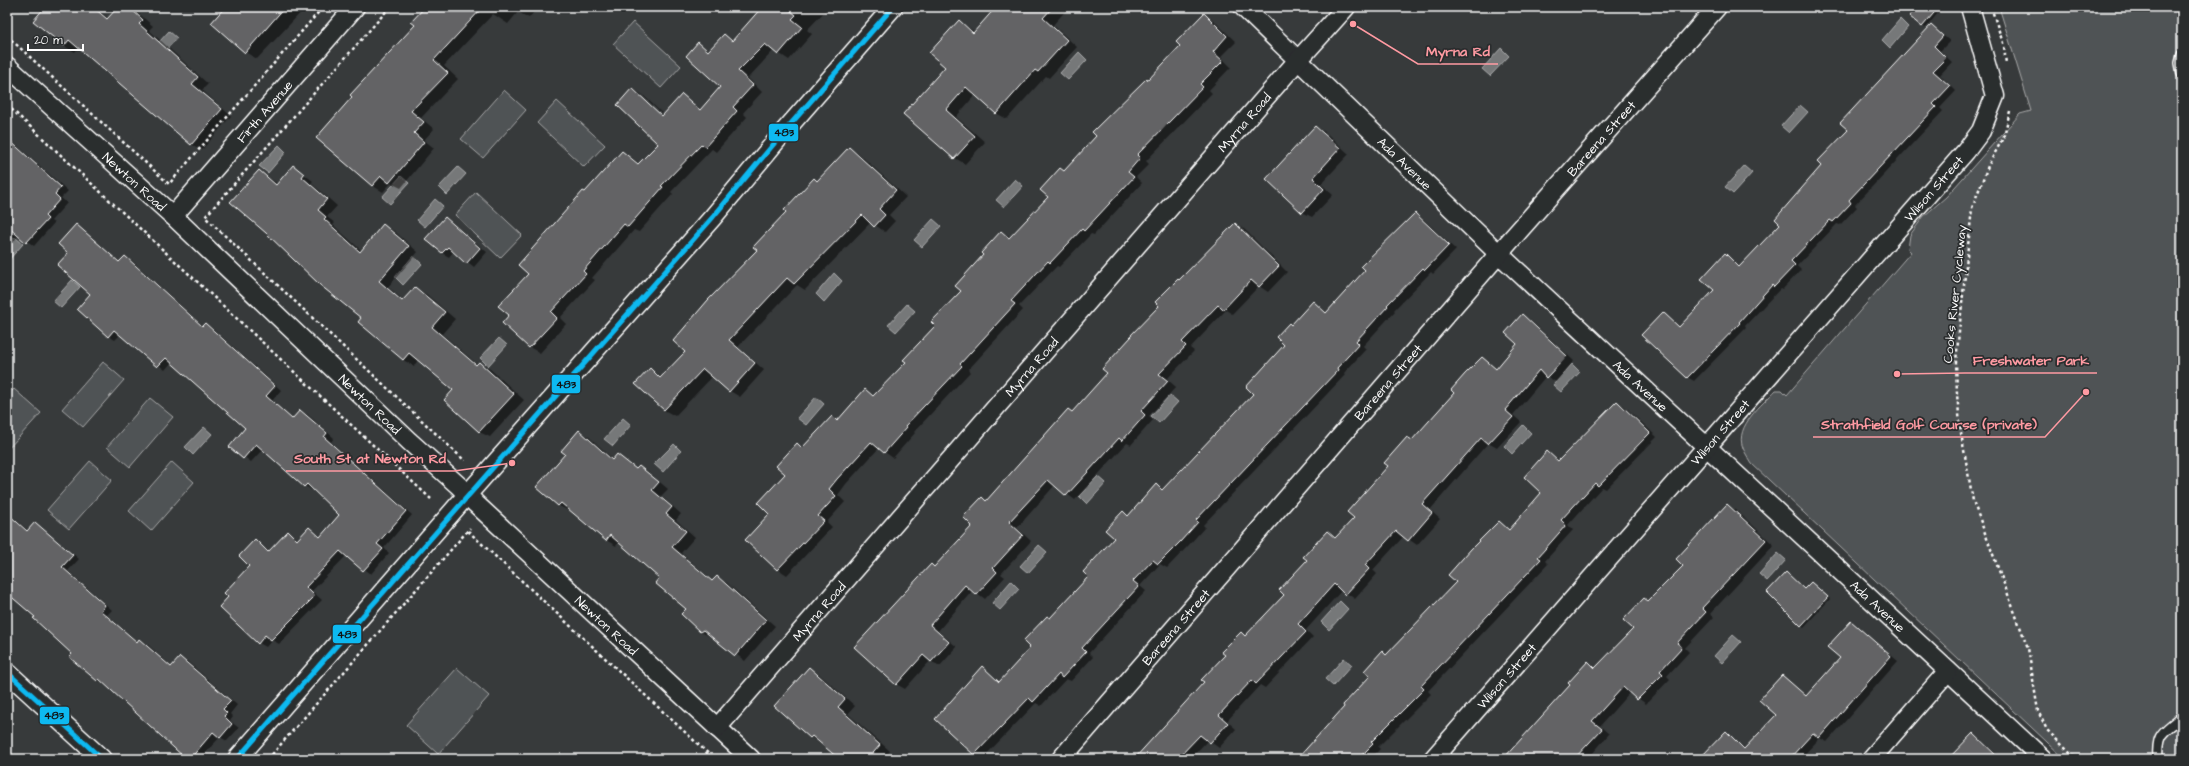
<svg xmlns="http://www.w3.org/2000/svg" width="2189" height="766" font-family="'Architects Daughter',sans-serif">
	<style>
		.green { fill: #505354; stroke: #a8a9aa }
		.water { fill: #767879; stroke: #adaeaf }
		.shadow { fill: #0007; fill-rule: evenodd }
		.building { fill: #636465; stroke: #fff }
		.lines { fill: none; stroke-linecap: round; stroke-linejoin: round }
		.lane-casing { stroke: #fff; stroke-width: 12 }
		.street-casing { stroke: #fff; stroke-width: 21 }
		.path { stroke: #fff; stroke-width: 2.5; stroke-dasharray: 3 3; stroke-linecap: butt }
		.lane { stroke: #2a2d2e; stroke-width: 9 }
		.street { stroke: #2a2d2e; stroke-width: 18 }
		.bus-1-casing { stroke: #2a2d2e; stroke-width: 8 }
		.bus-1 { stroke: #0db9f1; stroke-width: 5 }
		.labels { text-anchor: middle; stroke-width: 3.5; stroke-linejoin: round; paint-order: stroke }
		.street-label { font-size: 13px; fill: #fff; stroke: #2a2d2e }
		.leader { fill: none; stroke: #ff9aa2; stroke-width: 1.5 }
		.callout-dot { fill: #ff9aa2; stroke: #2a2d2e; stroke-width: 1.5 }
		.callout-label { font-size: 14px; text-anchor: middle; font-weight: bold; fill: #ff9aa2; stroke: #2a2d2e; stroke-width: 3.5; stroke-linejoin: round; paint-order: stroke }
		.line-badge { stroke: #2a2d2e; stroke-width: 1.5 }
		.pale-badge-label { font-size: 11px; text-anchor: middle; font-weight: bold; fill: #111 }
	</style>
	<rect width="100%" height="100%" fill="#373a3b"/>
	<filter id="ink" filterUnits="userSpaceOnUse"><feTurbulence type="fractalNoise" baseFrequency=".025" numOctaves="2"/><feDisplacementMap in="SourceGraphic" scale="8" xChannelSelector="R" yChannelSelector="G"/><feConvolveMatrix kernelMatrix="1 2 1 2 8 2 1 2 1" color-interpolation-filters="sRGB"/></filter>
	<g filter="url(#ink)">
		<g class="green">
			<path d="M1999,7h183v752h-117l-313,-295c-3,-5 -7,-11 -9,-16 -9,-22 20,-44 33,-58h6l5,5 124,-143 -3,-3 2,-14 14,-19 22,-19 74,-83 11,-3z"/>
			<polygon points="633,22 681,66 661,88 613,44"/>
			<polygon points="504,90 526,110 483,158 461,139"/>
			<polygon points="557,101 605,145 584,167 537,123"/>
			<polygon points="476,192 522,235 500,258 455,215"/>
			<polygon points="103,362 124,380 83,427 62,409"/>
			<polygon points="14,389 41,413 7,450 7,396"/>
			<polygon points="150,398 173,417 130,467 107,447"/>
			<polygon points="90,461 112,480 69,529 47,510"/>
			<polygon points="172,462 194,482 151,531 129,511"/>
			<polygon points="457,668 489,696 438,754 406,725"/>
		</g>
		<g class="water">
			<polygon points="1900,19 1908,27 1890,48 1882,40"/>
			<polygon points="169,31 177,38 158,59 150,52"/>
			<polygon points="1501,48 1509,56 1490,76 1482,69"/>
			<polygon points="1079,52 1087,60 1068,80 1060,73"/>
			<polygon points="1800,105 1808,112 1789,133 1781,126"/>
			<polygon points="279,145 286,152 268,173 259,166"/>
			<polygon points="1744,166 1752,173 1733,194 1725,187"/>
			<polygon points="458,167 466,174 447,195 439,187"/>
			<polygon points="401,176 409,183 390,204 382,197"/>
			<polygon points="1015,179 1023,186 1004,207 996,200"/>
			<polygon points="435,199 443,206 425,227 417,220"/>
			<polygon points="933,219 941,226 922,247 914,240"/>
			<polygon points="15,237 23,244 7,262 7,246"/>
			<polygon points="413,256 422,264 403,285 395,277"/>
			<polygon points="834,273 842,281 824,302 816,294"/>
			<polygon points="72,280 80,287 61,308 53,301"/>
			<polygon points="907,304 915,311 896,332 888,325"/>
			<polygon points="499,338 507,345 488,366 480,358"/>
			<polygon points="1572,364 1580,372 1561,392 1553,385"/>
			<polygon points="1170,395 1178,402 1159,423 1151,416"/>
			<polygon points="816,397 824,404 806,425 797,418"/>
			<polygon points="623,418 631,425 613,446 604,439"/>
			<polygon points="1523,425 1531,433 1512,454 1504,446"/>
			<polygon points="204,427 212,434 193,455 185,447"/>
			<polygon points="674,444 681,451 663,472 654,464"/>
			<polygon points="1098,476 1106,483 1087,504 1079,496"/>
			<polygon points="1039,545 1047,552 1028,573 1020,566"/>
			<polygon points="1778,553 1786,560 1767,581 1759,574"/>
			<polygon points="1011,581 1019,589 1000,610 992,603"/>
			<polygon points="1340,601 1348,609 1329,630 1321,622"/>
			<polygon points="1733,635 1741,642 1722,663 1714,656"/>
			<polygon points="1344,658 1352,665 1333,686 1325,679"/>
		</g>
		<g class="shadow">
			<polygon points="34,7 95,7 109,19 120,7 131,7 153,26 149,30 208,84 202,90 231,116 202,150 191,144 79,47 75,52 64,46 35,21 41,13"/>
			<polygon points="227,7 306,7 257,59 245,52"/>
			<polygon points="426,7 538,7 529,18 518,12 508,24 493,14 444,66 458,79 421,118 434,129 424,140 434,148 401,188 391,183 383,192 373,186 318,137 416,25"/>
			<path d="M756,7h73l-22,23 5,4 -23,26 -15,-10 -26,28 14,14 -19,21 4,4 -31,35 -4,-3 -41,43 2,2 -34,38 -5,-2 -42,48 3,2 -35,38 6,6 -26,29 -11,-6 -19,-32 19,-41 56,-81 38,-41 17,12 19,-21 -26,-54 10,6 21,20 18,-19 20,14 20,-23 -24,-43 12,7 14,-16 10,6 26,-30zM641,94l26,25 -2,1 -24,-23z"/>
			<polygon points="997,7 1069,7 1053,25 1077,47 1049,78 1046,76 1007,119 996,113 976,94 956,117 985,142 965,164 955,158 905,113 946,67 959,21 975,32"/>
			<polygon points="1918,7 1940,7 1942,8 1926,28 1922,26"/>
			<polygon points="1204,15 1213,20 1236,42 1221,57 1231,67 1209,90 1212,93 1146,161 1149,164 1136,177 1142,183 1094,235 1091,234 1059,267 1057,266 1019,306 1023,310 968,370 970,372 914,432 915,433 893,458 879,448 846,484 838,495 845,502 827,522 832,527 787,575 778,569 746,540 771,514 797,445 804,448 832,417 838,421 866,391 875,396 907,362 962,291 984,255 1002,232 1011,237 1050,197 1065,172 1181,46"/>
			<polygon points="1932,27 1950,41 1940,51 1952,62 1940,75 1956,91 1940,108 1943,111 1855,205 1857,207 1840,225 1837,224 1797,266 1801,270 1782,290 1780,289 1745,326 1746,328 1694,381 1687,377 1663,313 1680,327 1715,290 1725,255 1741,267 1781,224 1849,130"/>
			<polygon points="1315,127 1325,132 1349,154 1321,184 1333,195 1312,217 1302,212"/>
			<polygon points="7,137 68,191 61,198 67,203 51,221 54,223 34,246 19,235 10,246 7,244"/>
			<polygon points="849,148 859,154 906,197 889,215 895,221 885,232 871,222 805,290 797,285 738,347 764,370 740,397 730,391 713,376 675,416 664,410 637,383 650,369 663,378 687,352 758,250"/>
			<polygon points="293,166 313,181 311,183 337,206 327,217 335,223 333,225 362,251 384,226 394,231 418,252 388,287 404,301 415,288 426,294 455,319 442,334 478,365 479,363 490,369 524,400 490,437 479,432 454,390 418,360 414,366 403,360 363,318 259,171 278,184"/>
			<polygon points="1415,214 1423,219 1456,250 1433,274 1431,272 1394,310 1395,311 1363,346 1366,349 1344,373 1345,375 1203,525 1205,527 1188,546 1167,568 1160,564 1140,586 1146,591 1089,653 1093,657 1071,681 1066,679 1041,706 1036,703 982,759 975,755 937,719 982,668 1000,682 1032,648 1051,619 1089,577 1115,538 1123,512 1129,516 1156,485 1163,489 1255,394 1286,345 1291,326 1313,302 1327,313"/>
			<polygon points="446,218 487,252 474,267 454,251 449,257 442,253"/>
			<polygon points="1235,224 1244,229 1287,272 1268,292 1259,286 1232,314 1226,310 1190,348 1194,351 1167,379 1176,387 1149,416 1153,420 1131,445 1127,443 1075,500 1055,485 1017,528 1031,541 1001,574 1005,577 985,599 973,590 938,631 957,647 940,666 930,661 905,689 896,684 931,565 935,567 974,526 982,498 987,501 1069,410 1073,412 1108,373 1180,281"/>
			<polygon points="76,225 120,262 125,257 132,261 203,326 205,324 212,328 281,390 272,401 293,419 301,411 308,415 334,438 331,442 412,515 384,548 389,553 371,574 347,555 312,591 322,600 279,644 272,640 266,647 259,643 230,597 251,566 255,541 270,552 288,533 299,540 310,529 322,537 340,515 313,489 312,490 305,486 263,449 251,462 230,446 247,428 172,362 165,370 121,334 115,340 108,336 91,294 70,253"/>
			<polygon points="1523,316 1531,321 1574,361 1556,382 1546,376 1513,415 1521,422 1497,448 1488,443 1430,510 1440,519 1417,545 1404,536 1373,570 1377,574 1355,599 1342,590 1306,630 1313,637 1265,688 1260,685 1227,721 1236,729 1219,748 1208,740 1190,759 1135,759 1205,682 1241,633 1247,637 1286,594 1327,532 1337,538 1355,518 1412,441 1456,393 1482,358 1497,369 1519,344"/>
			<polygon points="1617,402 1624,406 1657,437 1606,489 1602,487 1568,525 1573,530 1545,561 1548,564 1428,691 1431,694 1378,747 1380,749 1370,759 1298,759 1372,676 1382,652 1388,656 1458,582 1499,522 1510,530 1543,493 1547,452 1560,461"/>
			<polygon points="579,432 589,437 614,460 618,455 637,469 639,467 649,473 668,489 661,496 681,514 676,520 695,537 681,553 713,581 717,578 727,583 775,626 745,661 712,636 711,637 701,632 682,614 687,609 661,578 619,542 616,546 606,540 570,510 569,511 559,506 537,487 566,454"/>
			<polygon points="1727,506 1736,510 1774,545 1710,614 1714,617 1685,648 1689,652 1667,676 1670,679 1646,704 1630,692 1600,726 1609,734 1588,759 1502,759 1572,685 1588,663 1596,667 1634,629 1649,602 1685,566"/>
			<polygon points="7,512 29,531 35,524 42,528 79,559 68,571 112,610 107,615 138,642 140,640 147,644 172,667 181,658 188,662 237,705 230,714 233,717 230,721 239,728 227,741 220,737 200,759 187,759 105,684 98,680 36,616 7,592"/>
			<polygon points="1786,573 1805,589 1811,583 1830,599 1804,627 1801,625"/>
			<polygon points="1851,622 1898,661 1827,742 1820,738 1800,759 1699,759 1726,733 1746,749 1777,715 1782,676 1807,696 1841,658"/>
			<polygon points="809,668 820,675 855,706 848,714 890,751 885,757 887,759 841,759 811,737"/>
			<polygon points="1973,734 1979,738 2002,759 1949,759"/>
		</g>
		<g class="building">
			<polygon points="45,7 93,7 107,19 118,7 129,7 143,20 139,24 198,77 192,84 222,109 191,145 69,40 64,46 33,21"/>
			<polygon points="225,7 285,7 245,53 211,23"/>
			<polygon points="425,7 483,7 434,60 448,73 411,111 424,122 414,133 424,142 389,183 381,176 372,186 316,138 352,97 350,95 415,25 411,22"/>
			<polygon points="762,7 786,7 796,15 792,19 802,27 778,55 765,44 738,71 753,85 733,107 737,111 705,147 702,144 661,186 663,187 628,227 624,224 583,271 586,274 551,312 557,318 529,348 502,323 509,315 498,306 528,274 518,265 583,191 585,192 622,151 638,164 658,144 617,105 632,88 662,116 682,94 700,110 720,87 686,56 698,42 708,51 724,34 732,41"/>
			<polygon points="996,7 1053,7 1043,18 1067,40 1038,72 1035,70 996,114 966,87 946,110 975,136 954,159 903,114 945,67 929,53 959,20 973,33"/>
			<polygon points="1917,7 1939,7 1922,27 1909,16"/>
			<polygon points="1204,13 1227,36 1213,52 1223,61 1200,84 1203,87 1137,155 1140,158 1128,172 1134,177 1084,231 1082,229 1050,263 1048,261 1011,301 1015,304 960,364 962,366 905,426 907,427 884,453 871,442 837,479 829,489 836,496 818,516 824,521 777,570 745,540 769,514 758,503 785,474 776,466 797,443 802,448 832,416 837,421 865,389 873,396 906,362 903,360 935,326 931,322 961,291 955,286 983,255 981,253 1001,231 1009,238 1048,197 1040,190 1060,168 1064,171 1096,136 1092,132 1147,78 1148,80 1180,46 1176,42"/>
			<polygon points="1931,25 1943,36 1934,46 1946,58 1933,71 1950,86 1933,104 1936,107 1849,200 1851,203 1833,222 1830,220 1791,261 1795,265 1774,287 1772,285 1739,322 1740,323 1687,378 1641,335 1663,312 1679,327 1714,290 1701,279 1725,253 1739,267 1780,224 1775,219 1821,166 1817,162 1848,130 1840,123"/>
			<polygon points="1315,126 1340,148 1313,178 1324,189 1302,213 1266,179"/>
			<polygon points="7,138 61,187 55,194 60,199 45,216 48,219 26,243 7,226"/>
			<polygon points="849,147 896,190 879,209 885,215 874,227 862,215 794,284 787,278 729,340 755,363 729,392 703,369 664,410 635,384 650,368 660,378 685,352 673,341 708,300 757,250 753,247 786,212 784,210 814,178 817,181"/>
			<polygon points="293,165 304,174 302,177 327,199 318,210 326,217 324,219 360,252 383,224 409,246 379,281 402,301 415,287 445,312 432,327 476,365 479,362 514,394 479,432 444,400 453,390 409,353 403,360 358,322 361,318 320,285 266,233 230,202 259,170 276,185"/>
			<polygon points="1415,213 1449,245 1425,270 1423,268 1387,305 1388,306 1356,341 1359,344 1337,368 1338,370 1196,520 1198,522 1180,542 1158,564 1153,560 1133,581 1139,586 1082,648 1086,652 1062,678 1059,674 1033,702 1029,698 974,755 935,719 982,666 999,682 1030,648 1023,641 1047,616 1050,618 1088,577 1083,572 1114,538 1105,530 1123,511 1128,516 1156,484 1162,490 1253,394 1246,387 1284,345 1276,337 1289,323 1291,325 1313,301 1326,313 1365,270 1361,266"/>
			<polygon points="445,217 480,248 466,264 448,247 442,253 425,239"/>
			<polygon points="1235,223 1279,266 1259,287 1251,280 1223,310 1218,305 1182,342 1186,346 1159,374 1168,381 1141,411 1145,415 1122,441 1119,438 1066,496 1048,480 1009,522 1023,535 993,568 997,572 976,595 965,585 930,625 949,642 931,662 923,655 896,685 854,647 931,564 934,567 972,526 963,517 982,497 986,501 1068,409 1072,412 1107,373 1102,369 1131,337 1130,336 1159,306 1155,302 1178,279 1179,280"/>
			<polygon points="76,224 119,262 125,256 202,326 205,323 275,386 266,396 292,419 300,410 327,433 324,437 406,511 377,544 383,549 363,571 340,551 306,587 315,596 271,640 265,635 258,644 219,607 228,597 224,593 249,566 239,556 255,539 268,552 288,531 297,540 309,527 320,537 339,515 307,484 304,487 256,444 243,459 229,447 245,428 166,358 157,367 114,330 108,337 77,309 90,294 57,265 68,253 58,244"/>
			<polygon points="1522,314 1567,356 1546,378 1539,370 1505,410 1513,417 1488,444 1481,438 1422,504 1432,513 1408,541 1396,531 1365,565 1369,569 1345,595 1334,584 1298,624 1306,632 1256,684 1252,680 1219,715 1228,723 1210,743 1200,735 1177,759 1134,759 1204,682 1201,680 1225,655 1221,652 1241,632 1245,636 1284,595 1279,590 1307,560 1303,557 1327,531 1335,538 1354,518 1347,512 1388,466 1384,463 1407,437 1412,440 1454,393 1451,390 1465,374 1482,357 1496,369 1517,344 1505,333"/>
			<polygon points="1617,401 1650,433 1598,486 1595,483 1561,520 1566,525 1538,557 1541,559 1421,686 1424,689 1371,742 1373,744 1358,759 1297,759 1344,707 1343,705 1370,676 1364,671 1382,651 1386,655 1456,582 1448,575 1471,549 1499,521 1509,530 1541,493 1524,477 1547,451 1558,461"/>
			<polygon points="579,430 612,460 617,454 636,469 639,466 659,482 652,490 672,507 666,514 686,531 672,547 712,581 717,576 766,620 735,656 703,630 700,632 681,614 686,609 655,583 659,578 610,535 606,541 561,503 558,506 536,487 565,454 561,451"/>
			<polygon points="1727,504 1766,540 1702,608 1706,612 1677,643 1682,647 1660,671 1663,674 1637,700 1623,687 1592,721 1602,729 1574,759 1503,759 1570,685 1568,683 1588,661 1595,668 1633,629 1623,620 1644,598 1648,601 1683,566 1676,559"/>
			<polygon points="7,513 27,531 35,522 73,555 62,567 105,605 101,611 137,642 139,639 171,667 180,657 231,701 223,709 227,713 224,716 232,724 220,738 213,732 190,759 186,759 99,679 97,681 69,657 72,654 33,618 35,617 7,593"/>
			<polygon points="1786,572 1804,589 1811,582 1828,597 1801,626 1767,592"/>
			<polygon points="1851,621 1891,656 1819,738 1813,733 1789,759 1699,759 1726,731 1744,749 1776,715 1759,700 1782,675 1806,696 1840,658 1827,647"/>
			<polygon points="809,667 845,699 838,707 880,745 868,759 839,759 812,736 810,738 774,706"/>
			<polygon points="1973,733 2000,759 1948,759"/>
		</g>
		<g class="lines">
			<g class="lane-casing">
				<g id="lane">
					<polyline points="2182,55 2180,63 2182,74"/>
					<path d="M2158,759c-2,-28 6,-26 24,-43"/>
				</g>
			</g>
			<g class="street-casing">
				<g id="street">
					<path id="s1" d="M1243,7l256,247 544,505"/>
					<path id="s2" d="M7,66l166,150 236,225 50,45 17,18 275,255"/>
					<path id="s3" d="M173,216l182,-209"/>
					<polyline points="7,672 102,759"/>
					<path id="s4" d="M717,728l575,-661 54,-60"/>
					<polyline points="237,759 467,495 713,217 782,134 893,7"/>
					<path id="s5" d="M1061,759l448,-517 208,-235"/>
					<path id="s6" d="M1433,759l533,-608 15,-20 14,-35 -25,-89"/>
					<polyline points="1871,759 1948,671"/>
				</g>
			</g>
			<g class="path">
				<polyline points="390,7 205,217 465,461"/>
				<polyline points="1991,7 2004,46 2006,64"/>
				<polyline points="7,36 169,184 323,7"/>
				<polyline points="7,105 431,499"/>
				<polyline points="2010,111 2004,136 1988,166 1972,208 1956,361 1957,395 1961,433 1973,501 2028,648 2038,711 2047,730 2076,759"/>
				<polyline points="468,531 714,759"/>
				<polyline points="268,759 470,528"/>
			</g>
			<use href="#lane" class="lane"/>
			<use href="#street" class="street"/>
			<g class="bus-1-casing">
				<g id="bus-1">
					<polyline points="7,672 102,759"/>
					<polyline points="237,759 713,217 782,134 893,7"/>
				</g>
			</g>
			<use href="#bus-1" class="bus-1"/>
		</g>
	</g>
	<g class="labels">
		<g class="street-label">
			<text dy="5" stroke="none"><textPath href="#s3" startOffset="139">Firth Avenue</textPath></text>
			<text dy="5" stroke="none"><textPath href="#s4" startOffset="803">Myrna Road</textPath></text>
			<text dy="5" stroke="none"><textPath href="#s5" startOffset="823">Bareena Street</textPath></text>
			<text dy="5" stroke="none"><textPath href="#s1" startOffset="225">Ada Avenue</textPath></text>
			<text dy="5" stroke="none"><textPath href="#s2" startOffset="172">Newton Road</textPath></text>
			<text dy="5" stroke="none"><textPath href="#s6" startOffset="759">Wilson Street</textPath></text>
			<text transform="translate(1954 294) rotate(-84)" y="5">Cooks River Cycleway</text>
			<text dy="5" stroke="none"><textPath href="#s4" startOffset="479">Myrna Road</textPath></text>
			<text dy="5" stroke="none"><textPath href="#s5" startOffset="499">Bareena Street</textPath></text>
			<text dy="5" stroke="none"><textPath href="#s1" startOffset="549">Ada Avenue</textPath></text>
			<text dy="5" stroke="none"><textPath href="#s2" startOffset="496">Newton Road</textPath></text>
			<text dy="5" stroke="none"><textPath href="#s6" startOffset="435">Wilson Street</textPath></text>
			<text dy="5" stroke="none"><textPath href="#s1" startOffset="873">Ada Avenue</textPath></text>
			<text dy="5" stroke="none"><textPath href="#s4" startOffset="155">Myrna Road</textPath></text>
			<text dy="5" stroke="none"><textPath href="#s2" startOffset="820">Newton Road</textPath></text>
			<text dy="5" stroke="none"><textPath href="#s5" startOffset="175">Bareena Street</textPath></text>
			<text dy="5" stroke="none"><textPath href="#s6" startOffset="111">Wilson Street</textPath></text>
		</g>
	</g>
	<path class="leader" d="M1353 24L1418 64H1498M1897 374L1965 373H2097M2086 392L2045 437H1813M512 463L454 471H286"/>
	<g class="callout-dot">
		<circle cx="1353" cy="24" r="4"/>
		<circle cx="1897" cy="374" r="4"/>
		<circle cx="2086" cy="392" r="4"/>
		<circle cx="512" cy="463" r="4"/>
	</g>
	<g class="callout-label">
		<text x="1458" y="56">Myrna Rd</text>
		<text x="2031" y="365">Freshwater Park</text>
		<text x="1929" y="429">Strathfield Golf Course (private)</text>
		<text x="370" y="463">South St at Newton Rd</text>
	</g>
	<g class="line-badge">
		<rect x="768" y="123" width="31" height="19" rx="4" fill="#0db9f1"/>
		<rect x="551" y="374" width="30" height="20" rx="4" fill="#0db9f1"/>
		<rect x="332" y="624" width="30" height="20" rx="4" fill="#0db9f1"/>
		<rect x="39" y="706" width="31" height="19" rx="4" fill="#0db9f1"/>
	</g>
	<g class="pale-badge-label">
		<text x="784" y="136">483</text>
		<text x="566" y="388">483</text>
		<text x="347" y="638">483</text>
		<text x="54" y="719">483</text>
	</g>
	<rect width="2189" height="766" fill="none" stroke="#2a2d2e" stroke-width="24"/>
	<rect x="12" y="12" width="2165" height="742" fill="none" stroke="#fff" stroke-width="1.5" filter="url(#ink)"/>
	<path d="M28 44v6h55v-6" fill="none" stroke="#ffffff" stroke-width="2"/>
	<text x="34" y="44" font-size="12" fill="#ffffff" stroke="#2a2d2e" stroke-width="3" paint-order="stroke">20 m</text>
</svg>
